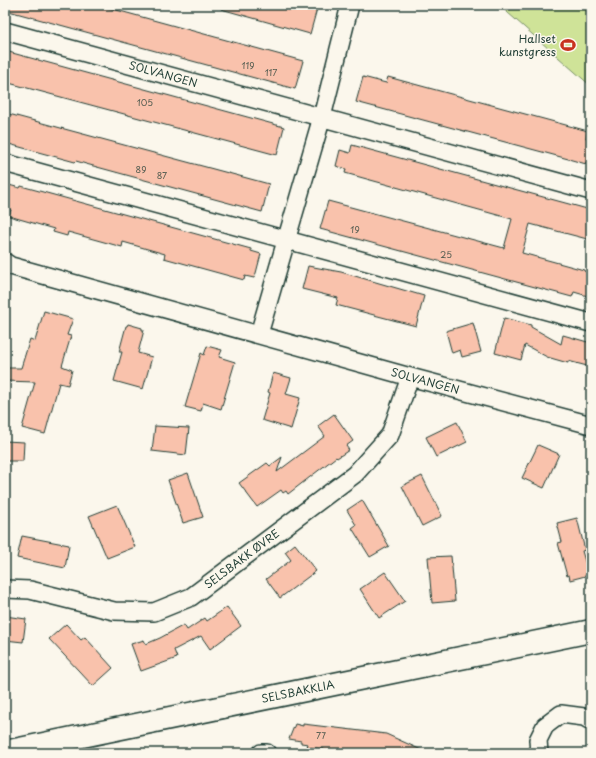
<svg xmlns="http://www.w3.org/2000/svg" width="596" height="758" font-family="'Playpen Sans',sans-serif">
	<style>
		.green { fill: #cfe398; stroke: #779066 }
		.building { fill: #f9c2ac; stroke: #1f3d34 }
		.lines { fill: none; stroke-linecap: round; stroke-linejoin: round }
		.street-casing { stroke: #1f3d34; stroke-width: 20 }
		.secondary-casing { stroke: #1f3d34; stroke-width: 25 }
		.street { stroke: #fbf7ec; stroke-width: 17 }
		.secondary { stroke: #fbf7ec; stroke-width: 22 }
		.labels { text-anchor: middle; stroke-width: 3; stroke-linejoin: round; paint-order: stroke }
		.number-label { font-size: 9px; fill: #565e52 }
		.poi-label { font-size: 11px; fill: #1f3d34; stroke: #fbf7ec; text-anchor: end }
		.street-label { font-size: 11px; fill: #1f3d34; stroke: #fbf7ec }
	</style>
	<rect width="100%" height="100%" fill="#fbf7ec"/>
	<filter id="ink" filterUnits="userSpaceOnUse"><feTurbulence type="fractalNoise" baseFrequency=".025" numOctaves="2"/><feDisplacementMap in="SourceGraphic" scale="8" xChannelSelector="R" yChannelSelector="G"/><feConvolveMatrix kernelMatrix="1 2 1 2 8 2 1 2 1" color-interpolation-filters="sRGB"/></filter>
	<g filter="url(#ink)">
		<polygon class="green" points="499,5 591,5 591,86"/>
		<g class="building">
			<polygon points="5,5 98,5 303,61 295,89 5,10"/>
			<polygon points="222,5 318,5 310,34 221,9"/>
			<polygon points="5,51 284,127 277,155 5,82"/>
			<polygon points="363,77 386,83 388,77 588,131 586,138 591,139 591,163 586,162 586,164 572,160 356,102"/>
			<polygon points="5,113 269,184 262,212 86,164 76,161 75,162 5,143"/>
			<polygon points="352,145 591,210 591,240 530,224 522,253 584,270 584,271 591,273 591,297 574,292 572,297 320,229 328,201 504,248 512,219 345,173 346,169 336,166 340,150 350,153"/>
			<polygon points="5,184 20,188 21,186 251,249 251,251 261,254 256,273 254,278 245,276 244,280 164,258 165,254 123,242 122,247 68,232 67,236 53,232 54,229 9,216 11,210 5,209"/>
			<polygon points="308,266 341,272 424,296 416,326 336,305 338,298 302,289"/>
			<polygon points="44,311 73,319 67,335 71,336 62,366 72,370 68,385 59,383 45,434 22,428 35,382 5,381 5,368 21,368 30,339 35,341"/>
			<polygon points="504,318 531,325 531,327 561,344 563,335 591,343 591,367 568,361 568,363 547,357 525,345 521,360 495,353"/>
			<polygon points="473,323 481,352 462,357 460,350 452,353 446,331"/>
			<polygon points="128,324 142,328 142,330 144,330 138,353 152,357 143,389 114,381 122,352 119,352 126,326 127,326"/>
			<polygon points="207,346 222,350 219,357 235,362 221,409 203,403 201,411 185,407 201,353 204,355"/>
			<polygon points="273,373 291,378 286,394 300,398 291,429 262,420 270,393 268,392"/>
			<polygon points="334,414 353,441 346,446 349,450 337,458 336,457 288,494 286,491 283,493 281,490 257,507 239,483 267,463 270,466 282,457 277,472 325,436 318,426"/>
			<polygon points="457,422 467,442 436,457 426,437"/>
			<polygon points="155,426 189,428 186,455 152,451"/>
			<polygon points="5,441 24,442 23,461 5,461"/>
			<polygon points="538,445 559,454 544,488 522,478"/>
			<polygon points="188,473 203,517 183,523 168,480"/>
			<polygon points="422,476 442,516 422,526 402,486"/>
			<polygon points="362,500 389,546 370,557 352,528 356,525 347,510"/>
			<polygon points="117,505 135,547 107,558 89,516"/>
			<polygon points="577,518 585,550 582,551 589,575 570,580 569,575 567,576 558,543 562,542 557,523"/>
			<polygon points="22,536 69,545 65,568 17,558"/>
			<polygon points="295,544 316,571 280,598 266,579 291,560 285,552"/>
			<polygon points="451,556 455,601 432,603 428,557"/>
			<polygon points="385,572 405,601 379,618 360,589"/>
			<polygon points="227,607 241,626 210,649 201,636 174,650 177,658 141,671 131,644 144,640 146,644 160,638 184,625 187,630 205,618 207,621"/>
			<polygon points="5,616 26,619 23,642 5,640"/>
			<polygon points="66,624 81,640 85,637 113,668 93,686 49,639"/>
			<polygon points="295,724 303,726 303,724 386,734 428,753 336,753 323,752 323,749 307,747 308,744 301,743 301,741 289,739"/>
		</g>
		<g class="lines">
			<g class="street-casing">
				<g id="street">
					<path id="s1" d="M5,31l586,160"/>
					<polyline points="5,163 591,323"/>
					<path id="s2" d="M5,262l6,4 399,111 181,48"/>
					<polyline points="259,334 322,117 350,5"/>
					<path id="s3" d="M5,589l25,1 84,21 40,1 37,-15 164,-123 35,-39 20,-58"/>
					<polyline points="261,753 267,753"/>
					<polyline points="539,753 538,740 545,726 561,714 584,717 591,721"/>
				</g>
			</g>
			<g class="secondary-casing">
				<g id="secondary">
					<path id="s4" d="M5,752l586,-121"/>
				</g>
			</g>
			<use href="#street" class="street"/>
			<use href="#secondary" class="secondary"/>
		</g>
	</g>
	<defs>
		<g id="stadium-bare" transform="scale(1.2)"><path d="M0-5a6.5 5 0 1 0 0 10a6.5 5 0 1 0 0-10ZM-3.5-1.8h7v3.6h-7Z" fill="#c8321e" stroke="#fbf7ec" stroke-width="2.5" paint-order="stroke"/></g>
	</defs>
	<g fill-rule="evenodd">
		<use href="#stadium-bare" x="568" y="45"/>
	</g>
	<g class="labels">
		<g class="number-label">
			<text x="248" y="69">119</text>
			<text x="271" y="76">117</text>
			<text x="145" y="106">105</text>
			<text x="141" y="173">89</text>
			<text x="162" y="179">87</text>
			<text x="355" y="233">19</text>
			<text x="446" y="258">25</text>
			<text x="321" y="739">77</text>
		</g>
		<g class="poi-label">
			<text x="556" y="43">Hallset<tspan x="556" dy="13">kunstgress</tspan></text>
		</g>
		<g class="street-label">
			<text dy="4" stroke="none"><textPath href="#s1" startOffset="164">SOLVANGEN</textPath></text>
			<text dy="4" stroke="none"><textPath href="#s2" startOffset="437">SOLVANGEN</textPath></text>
			<text dy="4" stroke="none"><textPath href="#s3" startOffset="255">SELSBAKK ØVRE</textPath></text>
			<text dy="4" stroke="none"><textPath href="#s4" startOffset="299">SELSBAKKLIA</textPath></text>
		</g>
	</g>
	<rect width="596" height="758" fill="none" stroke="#fbf7ec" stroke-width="20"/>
	<rect x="10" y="10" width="576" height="738" fill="none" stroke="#1f3d34" stroke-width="1.5" filter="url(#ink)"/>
</svg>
